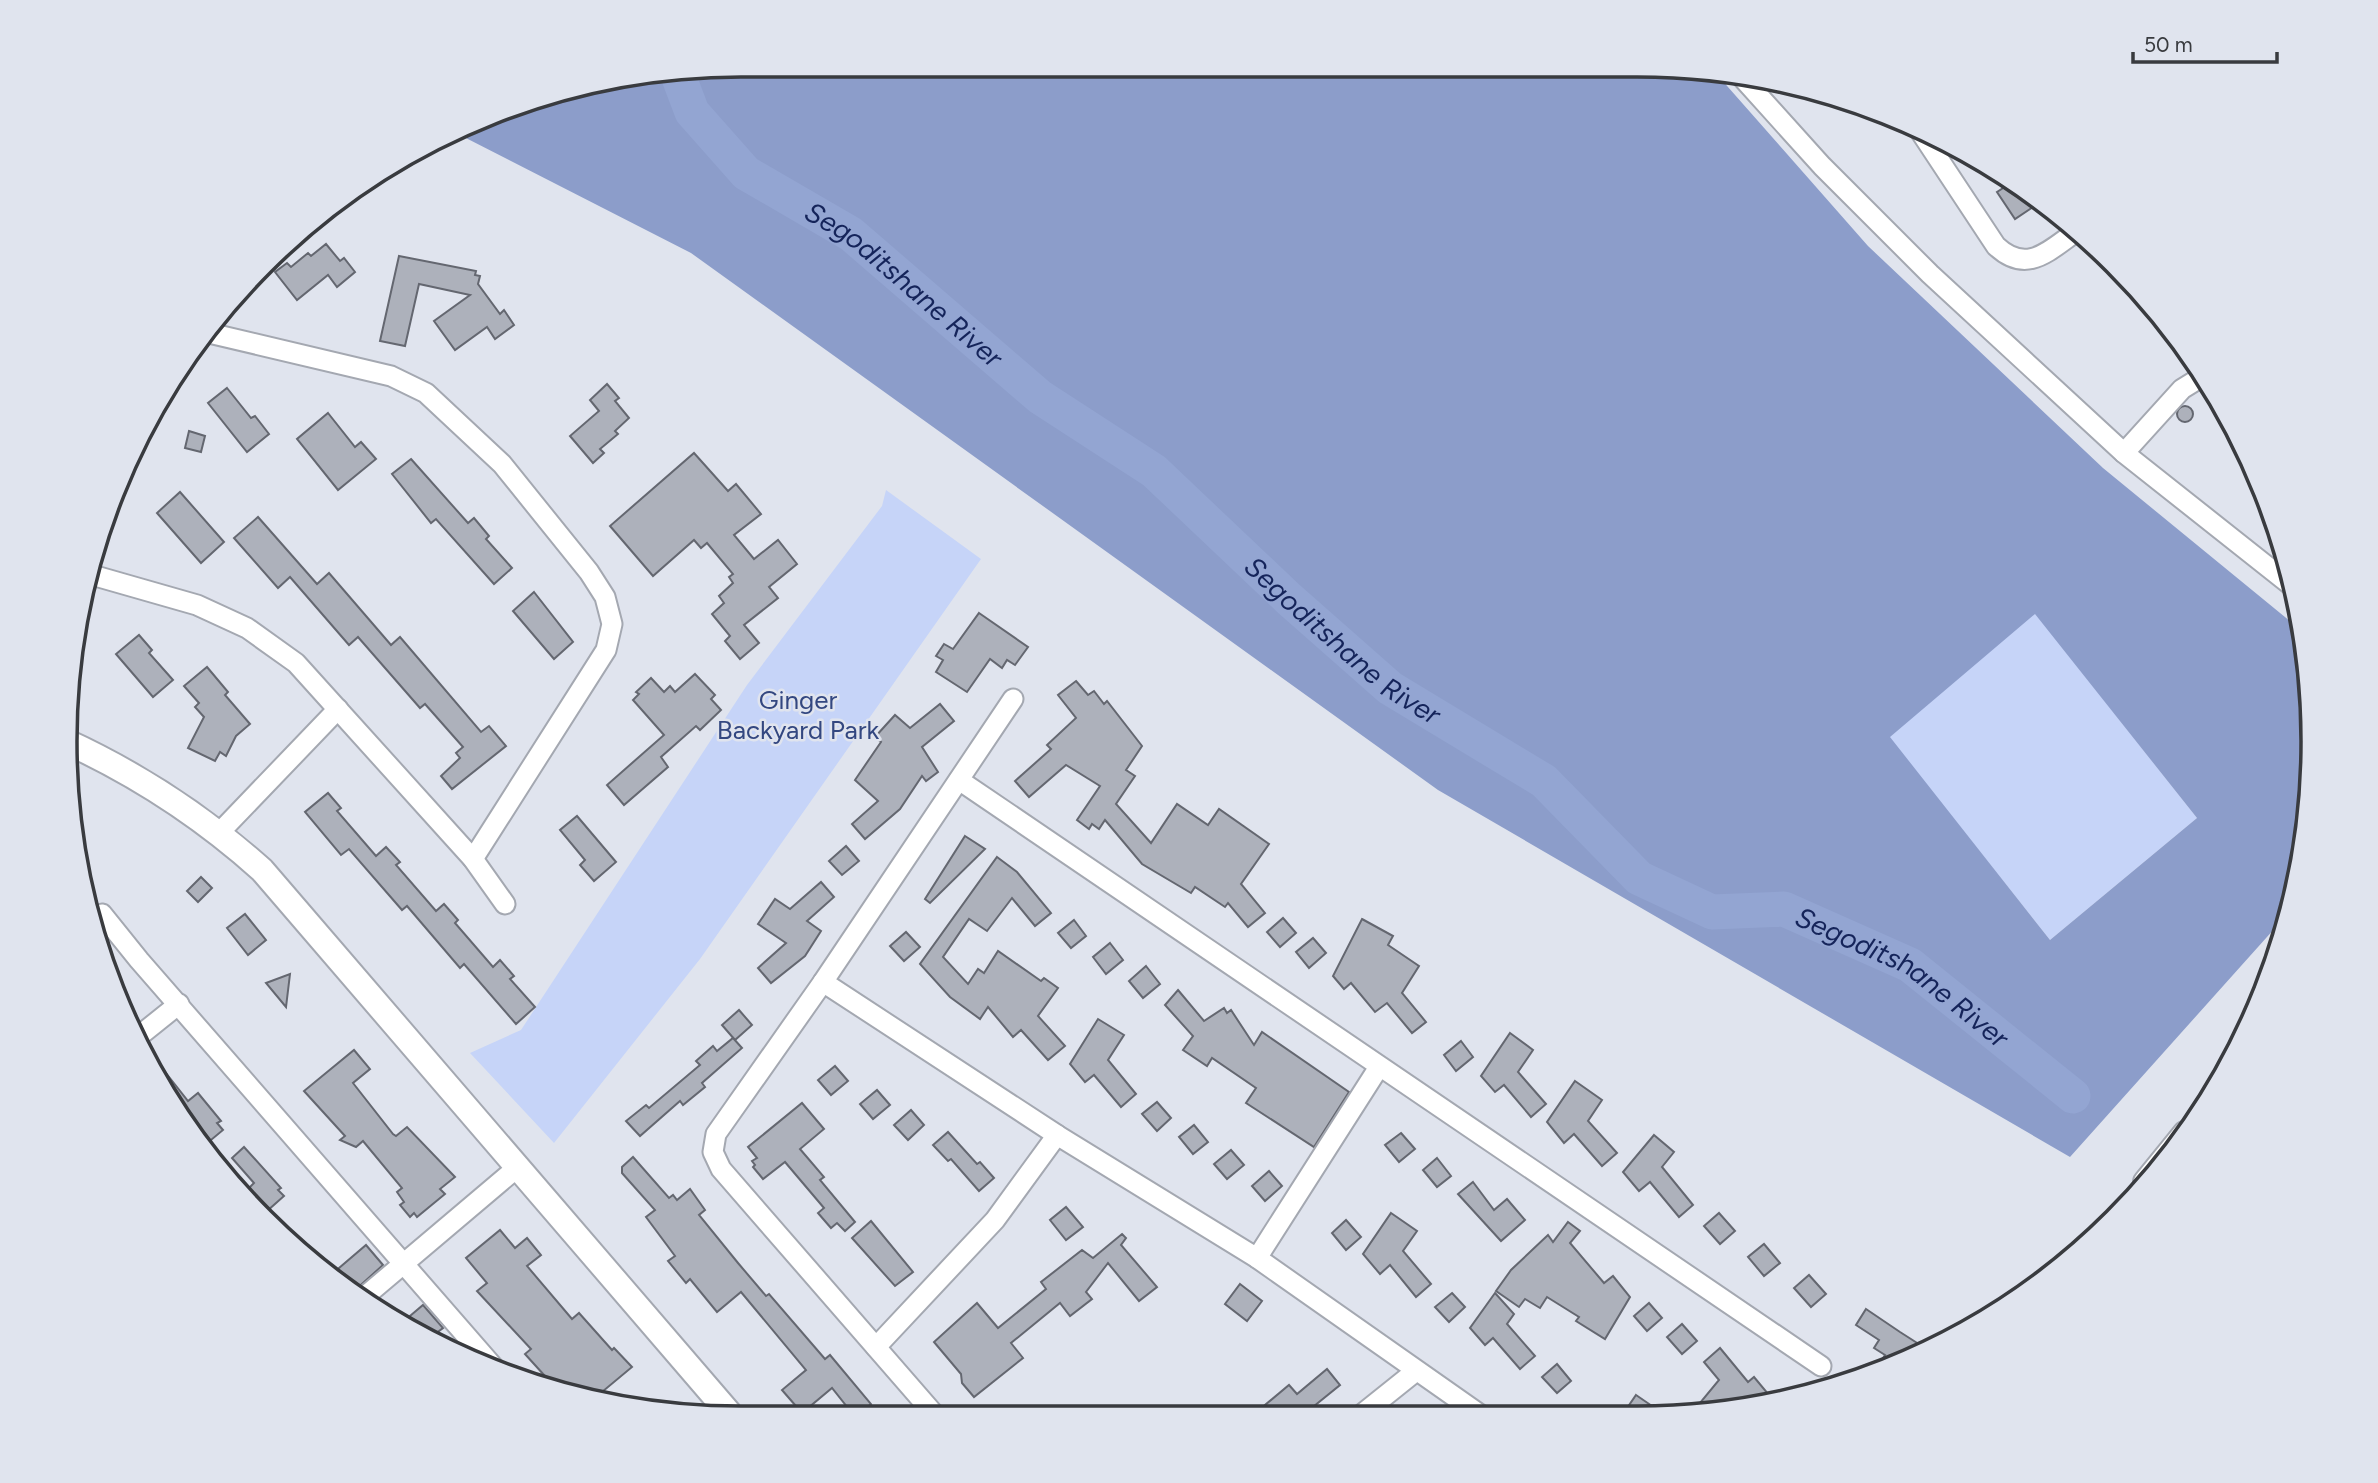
<svg xmlns="http://www.w3.org/2000/svg" width="2378" height="1483" font-family="Figtree,sans-serif">
	<style>
		.green { fill: #c6d4f8 }
		.forest { fill: #8c9dca; fill-rule: evenodd }
		.lines { fill: none; stroke-linecap: round; stroke-linejoin: round }
		.river { stroke: #93a5d2; stroke-width: 35 }
		.building { fill: #adb1bb; stroke: #646770; stroke-width: 2 }
		.minor-casing { stroke: #a4a8b1; stroke-width: 23 }
		.tertiary-casing { stroke: #a4a8b1; stroke-width: 28 }
		.minor { stroke: #fff; stroke-width: 19 }
		.tertiary { stroke: #fff; stroke-width: 24 }
		.labels { text-anchor: middle; stroke-width: 5; stroke-linejoin: round; paint-order: stroke }
		.park-label { font-size: 26px; fill: #334780; stroke: #e0e4ee }
		.water-label { font-size: 28px; font-style: italic; fill: #15245a; stroke: #e0e4ee }
		.rim { fill: none; stroke: #393b3f; stroke-width: 3.5 }
	</style>
	<rect width="100%" height="100%" fill="#e0e4ee"/>
	<g class="green">
		<polygon points="886,490 981,559 700,959 554,1143 470,1053 521,1030 747,685 882,506"/>
		<polygon points="2035,613 2197,818 2050,940 1889,737"/>
	</g>
	<path class="forest" d="M742,65l971,5 155,176 235,222 199,163 5,22 5,132 -20,124 -222,248 -632,-367 -747,-537 -231,-118 64,-34zM2035,614l162,204 -147,122 -160,-203z"/>
	<g class="lines">
		<path class="river" id="s1" d="M678,75l14,37 54,61 105,61 189,163 114,74 135,128 101,89 154,93 95,97 73,34 72,-3 126,56 163,131"/>
	</g>
	<g class="building">
		<polygon points="2011,183 2021,189 2033,207 2015,219 1997,192"/>
		<polygon points="326,244 340,261 344,258 355,272 337,287 328,275 297,300 275,272 287,263 291,267 308,253 311,256"/>
		<polygon points="399,256 476,271 475,275 480,276 478,284 500,314 504,310 514,325 495,339 487,327 455,350 434,321 470,295 419,284 405,346 380,341"/>
		<polygon points="607,384 619,398 615,401 629,418 615,431 618,434 600,449 604,453 593,463 570,436 599,411 590,400"/>
		<polygon points="227,388 251,418 255,416 269,434 247,452 208,403"/>
		<circle cx="2185" cy="414" r="8"/>
		<polygon points="328,413 355,447 361,442 376,459 338,490 297,439"/>
		<polygon points="189,431 205,436 201,452 185,448"/>
		<polygon points="694,453 728,491 736,484 761,514 734,535 754,559 778,540 797,564 769,587 778,598 744,625 759,643 740,659 725,641 730,636 712,614 724,603 719,596 733,583 729,577 733,574 707,543 701,548 694,540 653,576 610,526"/>
		<polygon points="411,459 468,523 474,518 489,536 486,539 512,568 494,584 436,519 431,523 392,474"/>
		<polygon points="180,492 224,542 201,563 157,513"/>
		<polygon points="258,517 317,584 329,573 391,645 400,637 481,732 489,726 506,746 452,789 441,776 460,758 456,753 463,747 425,704 420,708 358,637 349,645 290,577 278,588 234,538"/>
		<polygon points="534,592 573,642 554,659 513,611"/>
		<polygon points="979,613 1028,647 1015,665 1007,660 1002,668 990,659 967,692 936,672 943,660 936,656 944,644 953,649"/>
		<polygon points="139,635 152,650 149,653 173,680 153,697 116,654"/>
		<polygon points="207,667 228,692 225,695 250,724 236,736 226,756 220,752 215,761 188,748 204,717 195,707 199,703 184,686"/>
		<polygon points="695,674 715,695 711,699 721,710 700,730 696,726 661,757 668,767 624,805 607,785 664,735 633,700 639,694 636,692 651,678 664,692 670,686 675,692"/>
		<polygon points="1076,681 1088,695 1094,691 1104,704 1107,701 1142,746 1126,770 1135,776 1116,804 1151,843 1177,804 1208,825 1219,809 1269,844 1241,884 1265,913 1248,927 1228,903 1225,907 1195,887 1191,893 1142,864 1105,820 1099,829 1092,824 1089,829 1077,820 1100,786 1066,765 1029,797 1015,781 1051,749 1047,745 1076,718 1058,695"/>
		<polygon points="940,704 954,721 922,747 938,772 926,781 922,776 900,809 865,839 852,824 878,801 855,780 881,742 875,737 895,715 910,728"/>
		<polygon points="328,793 341,808 337,811 376,856 386,847 400,862 396,865 436,911 444,904 458,920 455,923 493,967 500,960 514,976 510,979 535,1007 516,1024 464,964 460,968 407,906 402,910 349,849 341,855 305,812"/>
		<polygon points="577,816 616,862 594,881 580,865 585,860 560,830"/>
		<polygon points="965,836 985,849 930,903 925,899"/>
		<polygon points="846,846 859,861 842,875 829,861"/>
		<polygon points="997,857 1017,872 1051,913 1035,926 1012,898 987,931 969,919 943,957 968,984 978,969 984,973 998,951 1041,981 1044,978 1058,988 1038,1016 1065,1046 1048,1060 1021,1030 1013,1037 988,1007 980,1019 950,997 920,964"/>
		<polygon points="201,877 212,888 198,902 187,891"/>
		<polygon points="821,882 834,897 807,921 821,931 805,956 771,983 758,968 786,943 758,924 775,899 790,909"/>
		<polygon points="245,914 266,940 248,955 227,928"/>
		<polygon points="1283,918 1296,933 1280,947 1267,932"/>
		<polygon points="1362,919 1393,936 1388,945 1419,966 1402,993 1426,1022 1412,1033 1387,1003 1375,1012 1351,983 1344,989 1333,976"/>
		<polygon points="1074,920 1086,936 1071,948 1058,933"/>
		<polygon points="906,932 920,947 904,961 890,946"/>
		<polygon points="1313,938 1326,953 1309,968 1296,952"/>
		<polygon points="1110,943 1123,960 1106,974 1093,957"/>
		<polygon points="1146,966 1160,984 1143,998 1129,981"/>
		<polygon points="290,974 286,1007 266,983"/>
		<polygon points="1178,990 1204,1021 1224,1008 1227,1013 1231,1010 1254,1045 1262,1032 1349,1092 1314,1147 1246,1103 1256,1088 1212,1058 1207,1066 1183,1050 1193,1036 1165,1005"/>
		<polygon points="739,1010 752,1025 735,1040 722,1025"/>
		<polygon points="1098,1019 1124,1035 1108,1060 1136,1094 1121,1107 1094,1075 1085,1082 1070,1064"/>
		<polygon points="1510,1033 1533,1050 1518,1072 1546,1104 1531,1117 1504,1085 1495,1092 1481,1076"/>
		<polygon points="733,1038 742,1048 702,1083 705,1087 683,1105 680,1101 640,1136 626,1121 646,1105 649,1108 700,1065 696,1061 713,1046 717,1051"/>
		<polygon points="1461,1041 1473,1057 1456,1071 1444,1055"/>
		<polygon points="354,1050 370,1069 353,1083 393,1134 396,1136 407,1127 455,1177 440,1189 445,1194 417,1217 414,1213 410,1217 400,1205 404,1202 397,1192 402,1188 363,1141 356,1147 340,1140 345,1136 304,1091"/>
		<polygon points="835,1066 848,1081 831,1095 818,1080"/>
		<polygon points="162,1068 188,1101 198,1093 221,1121 217,1123 223,1130 205,1145 179,1118 156,1072"/>
		<polygon points="1575,1081 1602,1100 1588,1121 1617,1153 1602,1166 1574,1134 1564,1143 1547,1122"/>
		<polygon points="877,1090 890,1105 873,1119 860,1104"/>
		<polygon points="1157,1102 1171,1118 1157,1131 1142,1114"/>
		<polygon points="802,1103 824,1129 800,1149 824,1177 820,1180 855,1222 845,1231 837,1223 831,1228 818,1213 824,1208 785,1162 763,1179 753,1167 755,1165 752,1161 757,1158 748,1147"/>
		<polygon points="911,1110 924,1125 908,1140 894,1125"/>
		<polygon points="1194,1125 1208,1142 1193,1154 1179,1137"/>
		<polygon points="948,1132 977,1164 980,1162 994,1178 979,1191 951,1159 948,1161 933,1145"/>
		<polygon points="1401,1133 1415,1149 1399,1162 1385,1145"/>
		<polygon points="1654,1135 1674,1152 1662,1167 1693,1205 1679,1217 1650,1182 1639,1191 1623,1172"/>
		<polygon points="244,1147 281,1188 278,1190 284,1196 267,1211 247,1190 254,1183 232,1158"/>
		<polygon points="1231,1150 1244,1165 1227,1179 1214,1164"/>
		<polygon points="633,1157 669,1198 673,1195 677,1200 690,1189 705,1210 699,1215 738,1263 766,1296 769,1294 825,1359 830,1355 871,1404 860,1413 852,1413 832,1388 802,1413 782,1390 806,1370 741,1292 717,1312 690,1279 686,1283 668,1261 675,1256 646,1217 655,1210 622,1173 622,1167"/>
		<polygon points="1437,1158 1451,1176 1437,1187 1423,1170"/>
		<polygon points="1269,1171 1282,1186 1265,1201 1252,1186"/>
		<polygon points="1473,1182 1494,1210 1507,1199 1525,1220 1501,1241 1458,1194"/>
		<polygon points="1066,1207 1083,1227 1066,1240 1050,1220"/>
		<polygon points="1391,1213 1417,1231 1403,1251 1431,1284 1416,1297 1390,1265 1380,1274 1363,1254"/>
		<polygon points="1719,1213 1735,1231 1720,1244 1704,1226"/>
		<polygon points="1346,1220 1361,1237 1346,1250 1332,1233"/>
		<polygon points="871,1221 913,1272 895,1286 852,1238"/>
		<polygon points="1568,1222 1580,1231 1570,1243 1604,1283 1613,1276 1630,1297 1605,1339 1576,1321 1579,1317 1547,1297 1540,1308 1525,1299 1519,1307 1496,1291 1511,1270 1548,1235 1553,1242"/>
		<polygon points="500,1230 515,1248 527,1238 541,1255 527,1266 572,1319 579,1313 612,1350 614,1348 632,1367 596,1397 554,1386 525,1354 531,1349 477,1291 487,1283 466,1258"/>
		<polygon points="1122,1234 1126,1238 1121,1245 1157,1287 1139,1301 1108,1263 1086,1292 1092,1299 1070,1316 1060,1303 1011,1343 1023,1358 974,1397 962,1383 961,1374 934,1342 977,1303 998,1328 1046,1289 1041,1282 1082,1250 1093,1258"/>
		<polygon points="1764,1244 1780,1263 1764,1276 1748,1257"/>
		<polygon points="366,1245 383,1265 353,1292 332,1274"/>
		<polygon points="1809,1275 1826,1294 1811,1307 1794,1288"/>
		<polygon points="1240,1284 1262,1301 1247,1321 1225,1304"/>
		<polygon points="1452,1293 1465,1307 1449,1322 1435,1307"/>
		<polygon points="1495,1293 1514,1314 1507,1324 1535,1356 1520,1369 1493,1338 1485,1345 1470,1328"/>
		<polygon points="1649,1303 1662,1318 1647,1331 1634,1316"/>
		<polygon points="423,1305 443,1328 431,1337 404,1321"/>
		<polygon points="1866,1309 1900,1332 1925,1348 1876,1369 1885,1355 1874,1348 1879,1340 1856,1325"/>
		<polygon points="1682,1324 1697,1341 1682,1354 1667,1337"/>
		<polygon points="1720,1348 1748,1382 1754,1377 1769,1395 1766,1397 1770,1402 1690,1415 1719,1380 1704,1362"/>
		<polygon points="1557,1364 1571,1381 1557,1393 1542,1377"/>
		<polygon points="1327,1369 1340,1385 1303,1415 1253,1415 1289,1385 1297,1394"/>
		<polygon points="1636,1395 1668,1417 1621,1417"/>
	</g>
	<g class="lines">
		<g class="minor-casing">
			<g id="minor">
				<polyline points="1739,74 1822,166 1930,274 2124,453 2292,586"/>
				<path d="M1920,131l76,115c31,29 52,5 81,-15"/>
				<polyline points="209,333 391,376 426,393 502,464 589,572 605,597 612,624 606,650 473,859"/>
				<polyline points="2124,453 2182,389 2203,376"/>
				<polyline points="92,575 197,605 247,628 296,663 473,859 505,904"/>
				<polyline points="959,780 1821,1366"/>
				<polyline points="220,832 338,709"/>
				<polyline points="102,914 139,960 497,1371"/>
				<polyline points="823,982 1057,1135 1257,1258 1482,1416"/>
				<polyline points="139,1036 179,1004"/>
				<polyline points="1257,1258 1379,1067"/>
				<polyline points="363,1298 519,1166"/>
				<polyline points="876,1347 995,1220 1057,1135"/>
				<polyline points="934,1414 721,1169 713,1152 716,1134 823,982 1013,699"/>
				<polyline points="1361,1415 1416,1371"/>
			</g>
		</g>
		<g class="tertiary-casing">
			<g id="tertiary">
				<path d="M65,741c72,33 138,76 197,129l467,543"/>
				<polyline points="2146,1182 2185,1134"/>
			</g>
		</g>
		<use href="#minor" class="minor"/>
		<use href="#tertiary" class="tertiary"/>
	</g>
	<g class="labels">
		<g class="park-label">
			<text x="798" y="709">Ginger<tspan x="798" dy="30">Backyard Park</tspan></text>
		</g>
		<g class="water-label">
			<text dy="10" stroke="none"><textPath href="#s1" startOffset="315">Segoditshane River</textPath></text>
			<text dy="10" stroke="none"><textPath href="#s1" startOffset="882">Segoditshane River</textPath></text>
			<text dy="10" stroke="none"><textPath href="#s1" startOffset="1554">Segoditshane River</textPath></text>
		</g>
	</g>
	<path d="M0 0H2378V1483H0ZM741 77H1637A664 664 0 0 1 2301 741V742A664 664 0 0 1 1637 1406H741A664 664 0 0 1 77 742V741A664 664 0 0 1 741 77Z" fill="#e0e4ee" fill-rule="evenodd"/>
	<path class="rim" d="M741 77H1637A664 664 0 0 1 2301 741V742A664 664 0 0 1 1637 1406H741A664 664 0 0 1 77 742V741A664 664 0 0 1 741 77Z"/>
	<path d="M2133 52v10h144v-10" fill="none" stroke="#393b3f" stroke-width="3.5"/>
	<text x="2144" y="52" font-size="21" fill="#393b3f" stroke="#e0e4ee" stroke-width="5" paint-order="stroke">50 m</text>
</svg>
